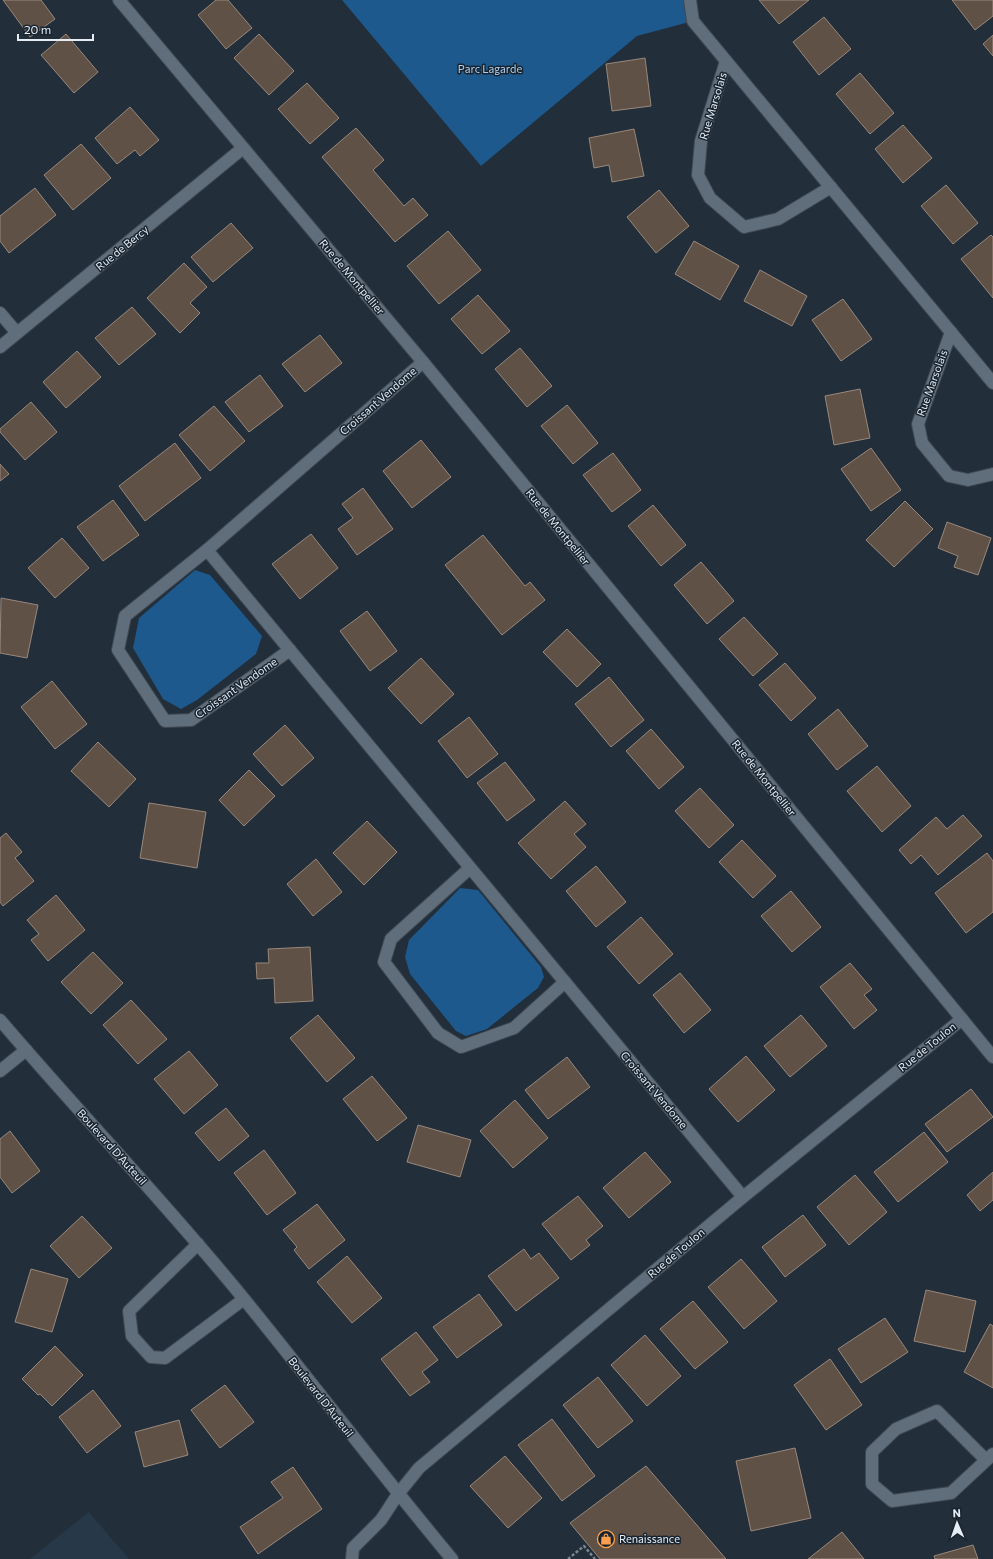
<svg xmlns="http://www.w3.org/2000/svg" width="993" height="1559" font-family="Commissioner,sans-serif">
	<style>
		.built { fill: #273848 }
		.green { fill: #1d598c }
		.building { fill: #605146; stroke: #99887c }
		.lines { fill: none; stroke-linecap: round; stroke-linejoin: round }
		.minor-casing { stroke: #3f4953; stroke-width: 14 }
		.path { stroke: #7b858e; stroke-width: 2.5; stroke-dasharray: 3 2; stroke-linecap: butt }
		.minor { stroke: #606e7b; stroke-width: 12 }
		.labels { text-anchor: middle; stroke-width: 3; stroke-linejoin: round; paint-order: stroke }
		.park-label { font-size: 11px; fill: #aed0f3; stroke: #18242f }
		.street-label { font-size: 11px; fill: #e5ecf4; stroke: #18242f }
		.poi-label { font-size: 11px; fill: #e5ecf4; stroke: #18242f; text-anchor: start }
	</style>
	<rect width="100%" height="100%" fill="#222e39"/>
	<polygon class="built" points="89,1512 129,1559 30,1559"/>
	<g class="green">
		<polygon points="342,0 690,0 693,21 637,36 481,166"/>
		<polygon points="195,570 210,575 262,636 256,654 197,700 181,709 163,699 133,648 139,618"/>
		<polygon points="460,888 478,890 541,967 544,977 538,988 487,1029 466,1036 456,1031 410,974 405,957 409,940"/>
	</g>
	<g class="building">
		<polygon points="3,0 41,0 55,19 30,37"/>
		<polygon points="216,0 228,0 252,28 226,49 198,15"/>
		<polygon points="759,0 809,0 779,24"/>
		<polygon points="952,0 993,0 993,16 975,30"/>
		<polygon points="824,17 851,49 819,75 793,42"/>
		<polygon points="66,34 98,72 74,93 41,55"/>
		<polygon points="259,34 294,71 269,95 234,58"/>
		<polygon points="993,35 993,56 983,44"/>
		<polygon points="645,58 651,106 612,111 606,64"/>
		<polygon points="860,73 894,113 870,134 836,94"/>
		<polygon points="307,83 339,118 310,144 278,109"/>
		<polygon points="130,107 159,140 140,156 135,150 117,164 95,138"/>
		<polygon points="903,125 932,158 903,183 875,149"/>
		<polygon points="356,128 384,160 373,170 404,206 413,198 428,215 395,242 322,157"/>
		<polygon points="634,129 644,176 612,182 609,165 594,168 589,138"/>
		<polygon points="81,144 111,178 73,210 44,175"/>
		<polygon points="946,185 978,223 953,244 921,206"/>
		<polygon points="35,188 56,215 9,253 0,241 0,216"/>
		<polygon points="659,190 689,226 656,253 627,217"/>
		<polygon points="231,223 253,248 213,282 191,257"/>
		<polygon points="448,231 481,270 439,304 407,266"/>
		<polygon points="991,235 993,237 993,298 961,259"/>
		<polygon points="694,241 739,266 720,300 675,274"/>
		<polygon points="184,263 207,287 190,303 200,313 180,333 147,298"/>
		<polygon points="760,270 807,296 792,326 744,301"/>
		<polygon points="478,295 510,331 482,354 451,319"/>
		<polygon points="843,299 872,339 841,361 812,320"/>
		<polygon points="132,307 156,334 119,365 95,338"/>
		<polygon points="320,335 342,363 305,392 282,364"/>
		<polygon points="520,348 552,386 527,407 495,369"/>
		<polygon points="77,351 101,377 66,408 43,382"/>
		<polygon points="260,375 283,406 249,432 225,402"/>
		<polygon points="860,389 870,438 834,445 825,396"/>
		<polygon points="31,402 57,432 25,460 0,432 0,429"/>
		<polygon points="567,405 598,443 573,464 541,426"/>
		<polygon points="214,406 245,441 210,471 179,435"/>
		<polygon points="421,440 451,477 412,508 383,471"/>
		<polygon points="175,443 201,478 145,521 119,486"/>
		<polygon points="871,448 901,490 871,511 841,469"/>
		<polygon points="613,453 641,490 612,512 583,475"/>
		<polygon points="0,464 9,474 0,481"/>
		<polygon points="363,488 393,529 357,555 338,529 353,518 342,504"/>
		<polygon points="113,500 139,535 103,561 77,527"/>
		<polygon points="905,501 933,529 894,567 866,540"/>
		<polygon points="653,505 686,545 661,566 628,526"/>
		<polygon points="947,522 991,538 978,575 954,567 958,556 938,548"/>
		<polygon points="311,534 338,568 300,599 272,564"/>
		<polygon points="483,535 525,586 530,582 545,600 502,635 445,565"/>
		<polygon points="62,538 89,568 55,598 28,568"/>
		<polygon points="701,562 734,601 707,624 674,585"/>
		<polygon points="1,598 38,605 27,658 0,653"/>
		<polygon points="367,611 397,651 370,671 340,631"/>
		<polygon points="744,617 778,654 753,676 719,639"/>
		<polygon points="567,629 601,664 577,687 543,652"/>
		<polygon points="421,658 454,694 421,724 388,688"/>
		<polygon points="785,663 816,698 791,721 759,685"/>
		<polygon points="609,677 644,720 611,747 575,704"/>
		<polygon points="52,681 87,724 55,749 21,707"/>
		<polygon points="838,709 868,746 837,770 808,734"/>
		<polygon points="469,717 498,754 467,778 438,741"/>
		<polygon points="285,725 314,758 282,786 253,754"/>
		<polygon points="651,729 684,767 659,789 626,751"/>
		<polygon points="98,742 136,779 109,807 71,771"/>
		<polygon points="505,762 535,800 507,821 477,783"/>
		<polygon points="877,766 911,806 882,832 847,791"/>
		<polygon points="249,770 275,796 244,826 219,800"/>
		<polygon points="700,788 734,825 709,848 675,811"/>
		<polygon points="565,801 586,824 574,834 586,847 551,879 518,843"/>
		<polygon points="149,803 206,812 197,868 140,858"/>
		<polygon points="963,815 982,836 938,875 921,855 911,864 899,850 936,817 947,829"/>
		<polygon points="367,821 397,852 364,885 333,853"/>
		<polygon points="6,833 22,852 15,858 34,881 3,906 0,902 0,838"/>
		<polygon points="742,840 776,876 753,898 719,862"/>
		<polygon points="987,853 993,861 993,912 966,933 935,893"/>
		<polygon points="316,859 342,892 313,916 287,884"/>
		<polygon points="596,866 626,902 596,927 566,891"/>
		<polygon points="791,891 821,927 792,952 761,916"/>
		<polygon points="56,895 85,930 48,961 31,940 39,934 27,920"/>
		<polygon points="641,917 673,954 639,984 607,947"/>
		<polygon points="310,947 313,1001 275,1003 274,978 257,979 256,963 269,963 268,949"/>
		<polygon points="93,952 123,983 91,1014 61,982"/>
		<polygon points="850,963 872,989 864,995 877,1010 854,1029 820,987"/>
		<polygon points="680,973 711,1010 684,1033 653,995"/>
		<polygon points="131,1000 167,1039 138,1064 103,1025"/>
		<polygon points="318,1015 355,1058 327,1082 290,1038"/>
		<polygon points="801,1015 827,1046 790,1077 764,1046"/>
		<polygon points="189,1051 218,1085 184,1114 154,1079"/>
		<polygon points="746,1056 775,1090 738,1122 709,1089"/>
		<polygon points="567,1057 590,1087 548,1119 525,1090"/>
		<polygon points="372,1076 407,1118 377,1141 343,1099"/>
		<polygon points="971,1089 993,1117 947,1152 925,1124"/>
		<polygon points="515,1100 548,1138 513,1168 480,1131"/>
		<polygon points="226,1108 249,1136 219,1161 195,1133"/>
		<polygon points="418,1125 471,1140 460,1177 407,1162"/>
		<polygon points="10,1131 40,1171 12,1193 0,1177 0,1139"/>
		<polygon points="924,1132 948,1162 898,1202 874,1172"/>
		<polygon points="264,1150 296,1193 267,1215 234,1173"/>
		<polygon points="645,1152 671,1182 629,1218 603,1188"/>
		<polygon points="993,1172 993,1200 980,1211 967,1195"/>
		<polygon points="855,1175 887,1212 849,1245 817,1207"/>
		<polygon points="578,1196 603,1226 586,1240 590,1245 571,1260 542,1224"/>
		<polygon points="317,1204 345,1240 309,1269 294,1250 297,1247 283,1230"/>
		<polygon points="803,1215 826,1245 785,1277 762,1247"/>
		<polygon points="82,1216 112,1248 79,1278 50,1246"/>
		<polygon points="524,1249 531,1259 539,1253 559,1278 516,1311 488,1276"/>
		<polygon points="347,1256 382,1298 352,1323 317,1282"/>
		<polygon points="741,1259 777,1301 744,1329 708,1287"/>
		<polygon points="31,1269 68,1279 52,1332 15,1322"/>
		<polygon points="926,1290 976,1301 965,1352 914,1341"/>
		<polygon points="479,1294 502,1325 457,1358 433,1327"/>
		<polygon points="693,1301 728,1342 695,1369 660,1329"/>
		<polygon points="885,1318 908,1352 861,1383 838,1349"/>
		<polygon points="990,1324 993,1326 993,1388 964,1372"/>
		<polygon points="416,1332 438,1360 422,1372 430,1382 410,1396 381,1359"/>
		<polygon points="645,1335 681,1376 647,1406 611,1365"/>
		<polygon points="55,1346 83,1375 52,1406 40,1394 38,1395 22,1379"/>
		<polygon points="830,1359 862,1405 826,1430 794,1385"/>
		<polygon points="598,1377 633,1421 598,1448 563,1405"/>
		<polygon points="225,1385 254,1422 220,1448 191,1410"/>
		<polygon points="93,1390 121,1426 87,1453 59,1417"/>
		<polygon points="552,1419 595,1476 562,1501 518,1445"/>
		<polygon points="179,1420 188,1455 144,1467 135,1432"/>
		<polygon points="795,1448 811,1518 751,1531 736,1461"/>
		<polygon points="505,1456 542,1498 508,1528 470,1486"/>
		<polygon points="646,1466 726,1559 600,1559 570,1523"/>
		<polygon points="293,1467 322,1509 258,1554 240,1527 283,1498 271,1482"/>
		<polygon points="842,1532 864,1559 808,1559"/>
		<polygon points="973,1545 978,1559 935,1559 934,1556"/>
	</g>
	<g class="lines">
		<g class="minor-casing">
			<g id="minor">
				<polyline points="119,0 423,362 993,1057"/>
				<polyline points="690,0 693,21 993,383"/>
				<polyline points="726,61 701,141 698,175 710,198 744,227 778,219 831,187"/>
				<polyline points="0,313 17,333"/>
				<polyline points="951,332 918,424 922,443 949,476 968,480 993,474"/>
				<polyline points="0,347 243,148"/>
				<polyline points="207,550 743,1197"/>
				<polyline points="290,650 191,720 165,721 118,650 125,616 207,550 423,362"/>
				<polyline points="470,868 391,939 384,962 438,1033 461,1047 514,1028 565,982"/>
				<path d="M0,1020c80,94 166,183 244,279 70,86 137,175 208,260"/>
				<polyline points="0,1071 26,1050"/>
				<polyline points="198,1244 129,1311 132,1336 151,1357 165,1358 244,1299"/>
				<polyline points="986,1460 937,1411 896,1429 872,1452 872,1484 892,1501 951,1493 993,1454"/>
				<polyline points="352,1559 353,1548 381,1520 398,1494 419,1468 743,1197 962,1019"/>
			</g>
		</g>
		<polyline class="path" points="568,1559 584,1546 595,1559"/>
		<use href="#minor" class="minor"/>
	</g>
	<defs>
		<g id="shop-ring" transform="scale(0.9)"><circle r="9.5" fill="#18242f" stroke="#f99f4d" stroke-width="1.5"/><path d="M-5-2.5h2.3a2.7 3.5 0 0 1 5.4 0H5L5.5 6h-11ZM-1.5-2.5h3a1.5 2.3 0 0 0-3 0Z" fill="#f99f4d"/></g>
	</defs>
	<g fill-rule="evenodd">
		<use href="#shop-ring" x="606" y="1539"/>
	</g>
	<g class="labels">
		<g class="park-label">
			<text x="490" y="73">Parc Lagarde</text>
		</g>
		<g class="street-label">
			<text transform="translate(713 106) rotate(-73)" y="4">Rue Marsolais</text>
			<text transform="translate(122 248) rotate(-39)" y="4">Rue de Bercy</text>
			<text transform="translate(352 277) rotate(50)" y="4">Rue de Montpellier</text>
			<text transform="translate(932 383) rotate(-70)" y="4">Rue Marsolais</text>
			<text transform="translate(378 401) rotate(-41)" y="4">Croissant Vendome</text>
			<text transform="translate(558 527) rotate(51)" y="4">Rue de Montpellier</text>
			<text transform="translate(236 688) rotate(-35)" y="4">Croissant Vendome</text>
			<text transform="translate(764 778) rotate(51)" y="4">Rue de Montpellier</text>
			<text transform="translate(927 1047) rotate(-39)" y="4">Rue de Toulon</text>
			<text transform="translate(654 1090) rotate(50)" y="4">Croissant Vendome</text>
			<text transform="translate(112 1147) rotate(48)" y="4">Boulevard D'Auteuil</text>
			<text transform="translate(676 1253) rotate(-40)" y="4">Rue de Toulon</text>
			<text transform="translate(321 1397) rotate(52)" y="4">Boulevard D'Auteuil</text>
		</g>
		<g class="poi-label">
			<text x="619" y="1543">Renaissance</text>
		</g>
	</g>
	<g transform="translate(957 1523) rotate(358)" stroke="#18242f" stroke-width="3" paint-order="stroke">
	<path d="M0-3L7 15L0 10L-7 15Z" fill="#e5ecf4"/>
	<text y="-6" font-size="11" font-weight="bold" text-anchor="middle" fill="#e5ecf4">N</text>
	</g>
	<path d="M18 34v6h75v-6" fill="none" stroke="#e5ecf4" stroke-width="2"/>
	<text x="24" y="34" font-size="12" fill="#e5ecf4" stroke="#18242f" stroke-width="3" paint-order="stroke">20 m</text>
</svg>
